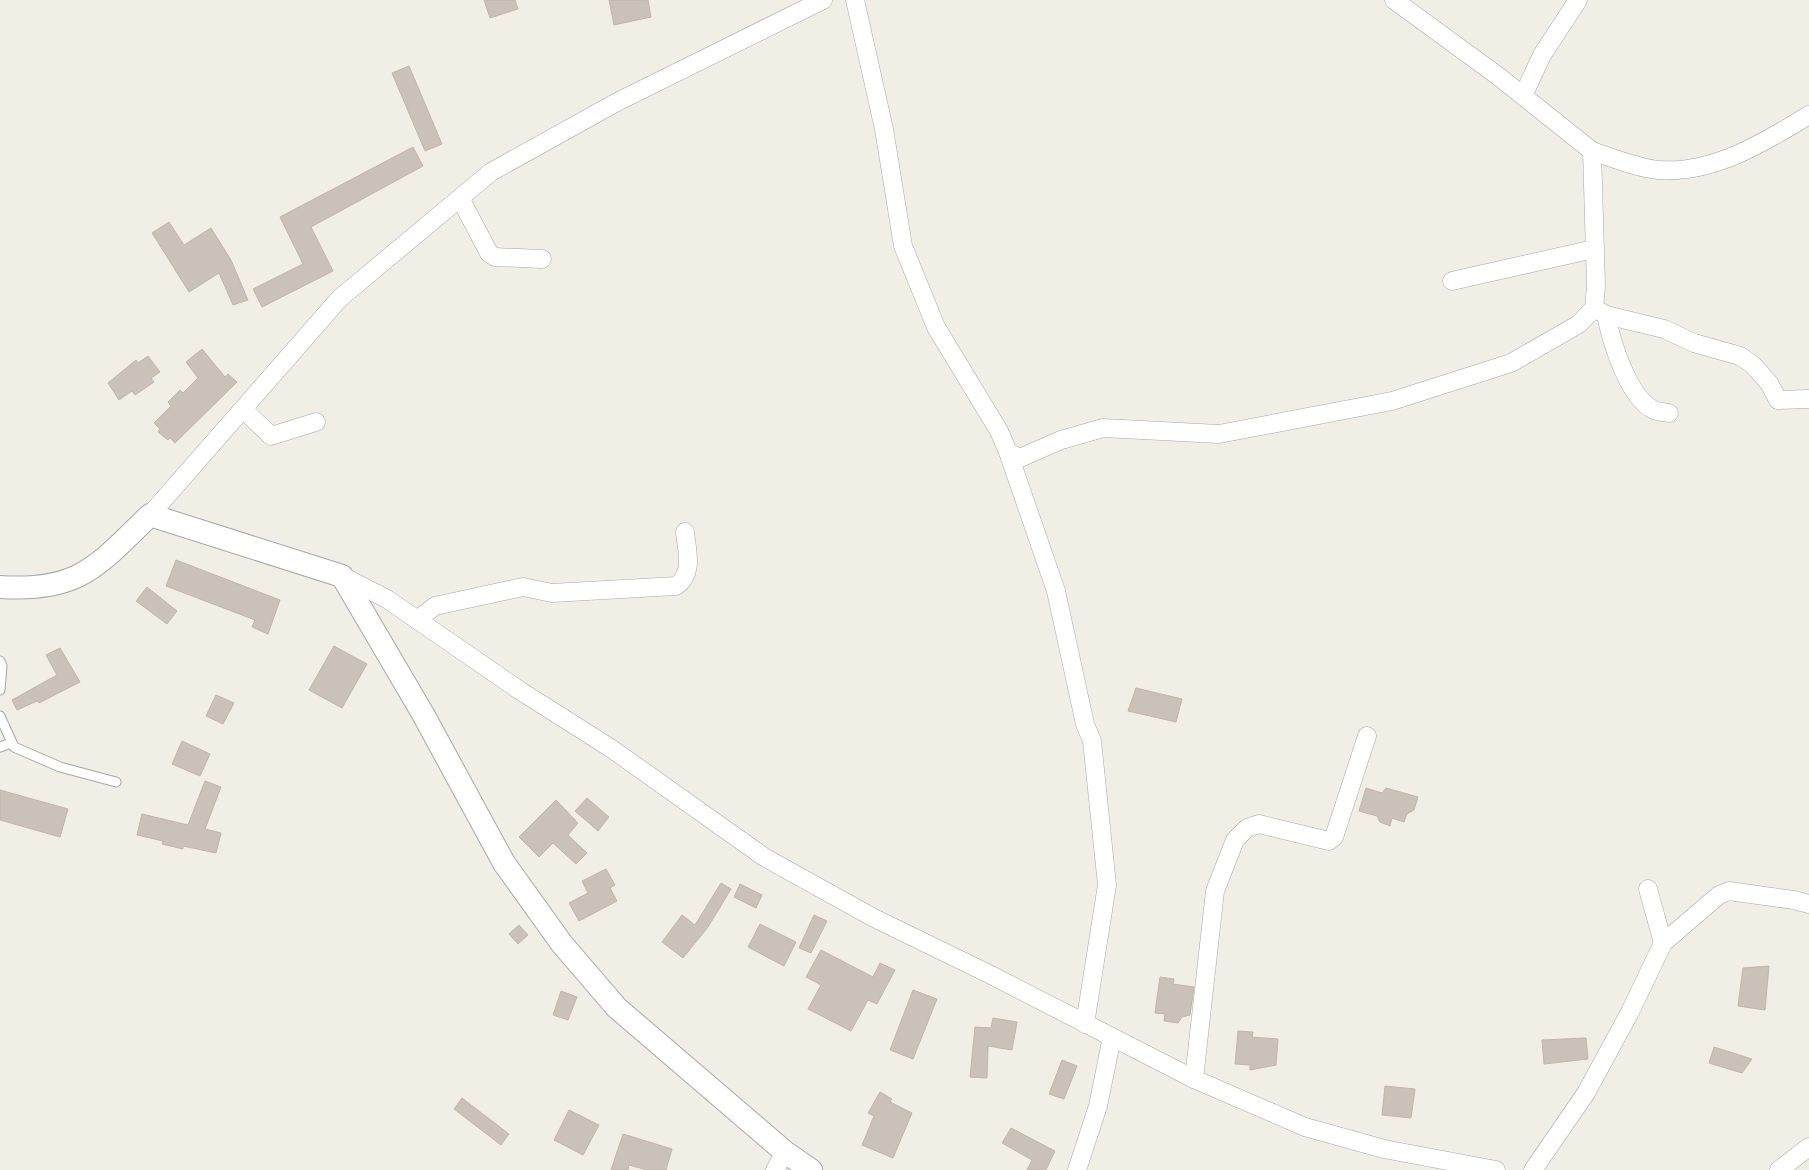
<svg xmlns="http://www.w3.org/2000/svg" width="1809" height="1170" font-family="'Public Sans',sans-serif">
	<style>
		.building { fill: #cac1b8; stroke: #c4b5a6 }
		.lines { fill: none; stroke-linecap: round; stroke-linejoin: round }
		.service-casing { stroke: #a7a7a7; stroke-width: 11 }
		.minor-casing { stroke: #a7a7a7; stroke-width: 19 }
		.tertiary-casing { stroke: #a7a7a7; stroke-width: 24 }
		.service { stroke: #fff; stroke-width: 9 }
		.minor { stroke: #fff; stroke-width: 18 }
		.tertiary { stroke: #fff; stroke-width: 22 }
	</style>
	<rect width="100%" height="100%" fill="#f1eee6"/>
	<g class="building">
		<polygon points="484,0 515,0 518,9 490,18"/>
		<polygon points="609,0 648,0 651,17 614,25"/>
		<polygon points="409,66 442,144 425,151 392,73"/>
		<polygon points="413,147 423,166 311,227 333,271 262,307 253,289 303,264 280,217"/>
		<polygon points="169,222 184,245 211,228 231,260 248,300 233,305 219,273 189,292 152,233"/>
		<polygon points="202,349 225,377 228,374 237,382 175,443 170,438 168,440 158,432 160,429 154,423 171,406 168,402 180,390 183,393 198,378 186,362"/>
		<polygon points="148,356 160,372 151,378 154,382 135,395 132,391 119,400 108,383 136,360 138,363"/>
		<polygon points="176,560 280,600 268,634 252,627 255,620 166,586"/>
		<polygon points="147,587 177,611 167,624 136,601"/>
		<polygon points="334,646 367,664 342,708 309,690"/>
		<polygon points="60,648 80,682 39,703 37,701 17,710 12,700 57,675 46,655"/>
		<polygon points="1136,688 1182,699 1176,722 1128,711"/>
		<polygon points="216,695 234,703 223,724 206,716"/>
		<polygon points="182,741 210,754 200,776 172,764"/>
		<polygon points="205,781 221,787 205,829 221,833 216,853 183,846 183,849 162,844 163,841 137,835 142,814 188,825"/>
		<polygon points="1366,788 1382,793 1386,788 1418,797 1414,810 1407,814 1404,822 1392,818 1390,826 1380,822 1377,816 1359,811"/>
		<polygon points="0,790 68,809 60,837 0,820"/>
		<polygon points="587,798 609,817 598,831 575,811"/>
		<polygon points="556,800 578,823 568,835 587,853 576,864 553,843 539,857 519,837"/>
		<polygon points="606,869 615,885 610,888 617,901 579,921 569,903 588,893 582,881"/>
		<polygon points="721,883 731,889 708,927 683,958 662,942 682,915 695,925"/>
		<polygon points="740,884 762,895 756,908 734,897"/>
		<polygon points="814,915 827,921 811,953 799,948"/>
		<polygon points="760,924 796,942 784,966 748,947"/>
		<polygon points="519,925 528,935 518,944 509,934"/>
		<polygon points="821,950 873,977 880,963 895,970 877,1004 868,1000 851,1031 808,1009 821,985 806,977"/>
		<polygon points="1769,966 1765,1010 1738,1006 1743,968"/>
		<polygon points="1160,977 1174,979 1173,984 1194,987 1190,1015 1182,1017 1178,1023 1164,1021 1165,1014 1155,1013"/>
		<polygon points="913,990 937,999 913,1059 890,1050"/>
		<polygon points="561,991 577,997 568,1020 553,1015"/>
		<polygon points="993,1018 1017,1022 1012,1050 988,1046 987,1078 970,1077 975,1027 991,1028"/>
		<polygon points="1238,1031 1253,1032 1252,1037 1278,1039 1276,1065 1250,1070 1250,1065 1235,1064"/>
		<polygon points="1586,1038 1588,1059 1544,1064 1542,1040"/>
		<polygon points="1714,1047 1752,1059 1742,1073 1709,1063"/>
		<polygon points="1062,1060 1077,1066 1064,1099 1049,1094"/>
		<polygon points="1385,1086 1415,1089 1411,1118 1382,1115"/>
		<polygon points="880,1092 892,1099 890,1102 912,1113 893,1158 862,1145 874,1116 868,1113"/>
		<polygon points="462,1098 509,1134 501,1145 454,1109"/>
		<polygon points="569,1110 599,1125 583,1155 554,1140"/>
		<polygon points="1011,1128 1055,1151 1046,1170 1027,1170 1032,1160 1002,1143"/>
		<polygon points="623,1134 672,1149 666,1170 647,1170 629,1165 628,1170 611,1170"/>
	</g>
	<g class="lines">
		<g class="service-casing">
			<g id="service">
				<polyline points="0,661 2,666 0,690"/>
				<polyline points="0,716 14,747 60,767 116,782"/>
				<polyline points="0,747 11,743"/>
			</g>
		</g>
		<g class="minor-casing">
			<g id="minor">
				<path d="M855,0l29,129 19,117 33,81 63,104 9,21 12,6 41,-18 42,-12 116,6 173,-33 119,-38 68,-39 15,-16 2,-22 -4,-135c21,7 45,17 67,19 54,4 106,-28 150,-55"/>
				<polyline points="1394,0 1498,76 1592,151"/>
				<polyline points="1523,96 1542,55 1578,0"/>
				<polyline points="460,198 489,253 495,257 542,259"/>
				<polyline points="1452,281 1594,249"/>
				<polyline points="1594,308 1606,315 1664,329 1694,343 1740,356 1753,365 1769,383 1778,400 1809,399"/>
				<path d="M1606,315c5,25 22,83 48,95 4,2 10,2 15,3"/>
				<polyline points="243,409 271,436 316,422"/>
				<polyline points="1008,452 1056,591 1085,724 1092,741 1107,885 1085,1024"/>
				<polyline points="150,515 340,298 491,172 617,102 823,0"/>
				<polyline points="342,576 387,599 519,690 612,749 764,857 874,918 987,973 1194,1079 1305,1127 1384,1149 1496,1170"/>
				<path d="M417,620l18,-14 88,-19 29,6 124,-7c18,-12 11,-34 9,-54"/>
				<polyline points="1648,889 1663,943"/>
				<polyline points="1194,1079 1215,891 1235,840 1247,828 1259,824 1329,841 1334,837 1367,736"/>
				<polyline points="775,1170 785,1152"/>
				<polyline points="1077,1170 1098,1106 1112,1037"/>
				<polyline points="1533,1170 1586,1093 1630,1012 1663,943 1719,895 1729,891 1794,900 1809,904"/>
				<polyline points="1779,1170 1809,1147"/>
			</g>
		</g>
		<g class="tertiary-casing">
			<path id="tertiary" d="M0,587c80,5 97,-21 150,-72l192,61 81,138 81,149 58,81 55,64 168,144 26,18"/>
		</g>
		<use href="#service" class="service"/>
		<use href="#minor" class="minor"/>
		<use href="#tertiary" class="tertiary"/>
	</g>
</svg>
